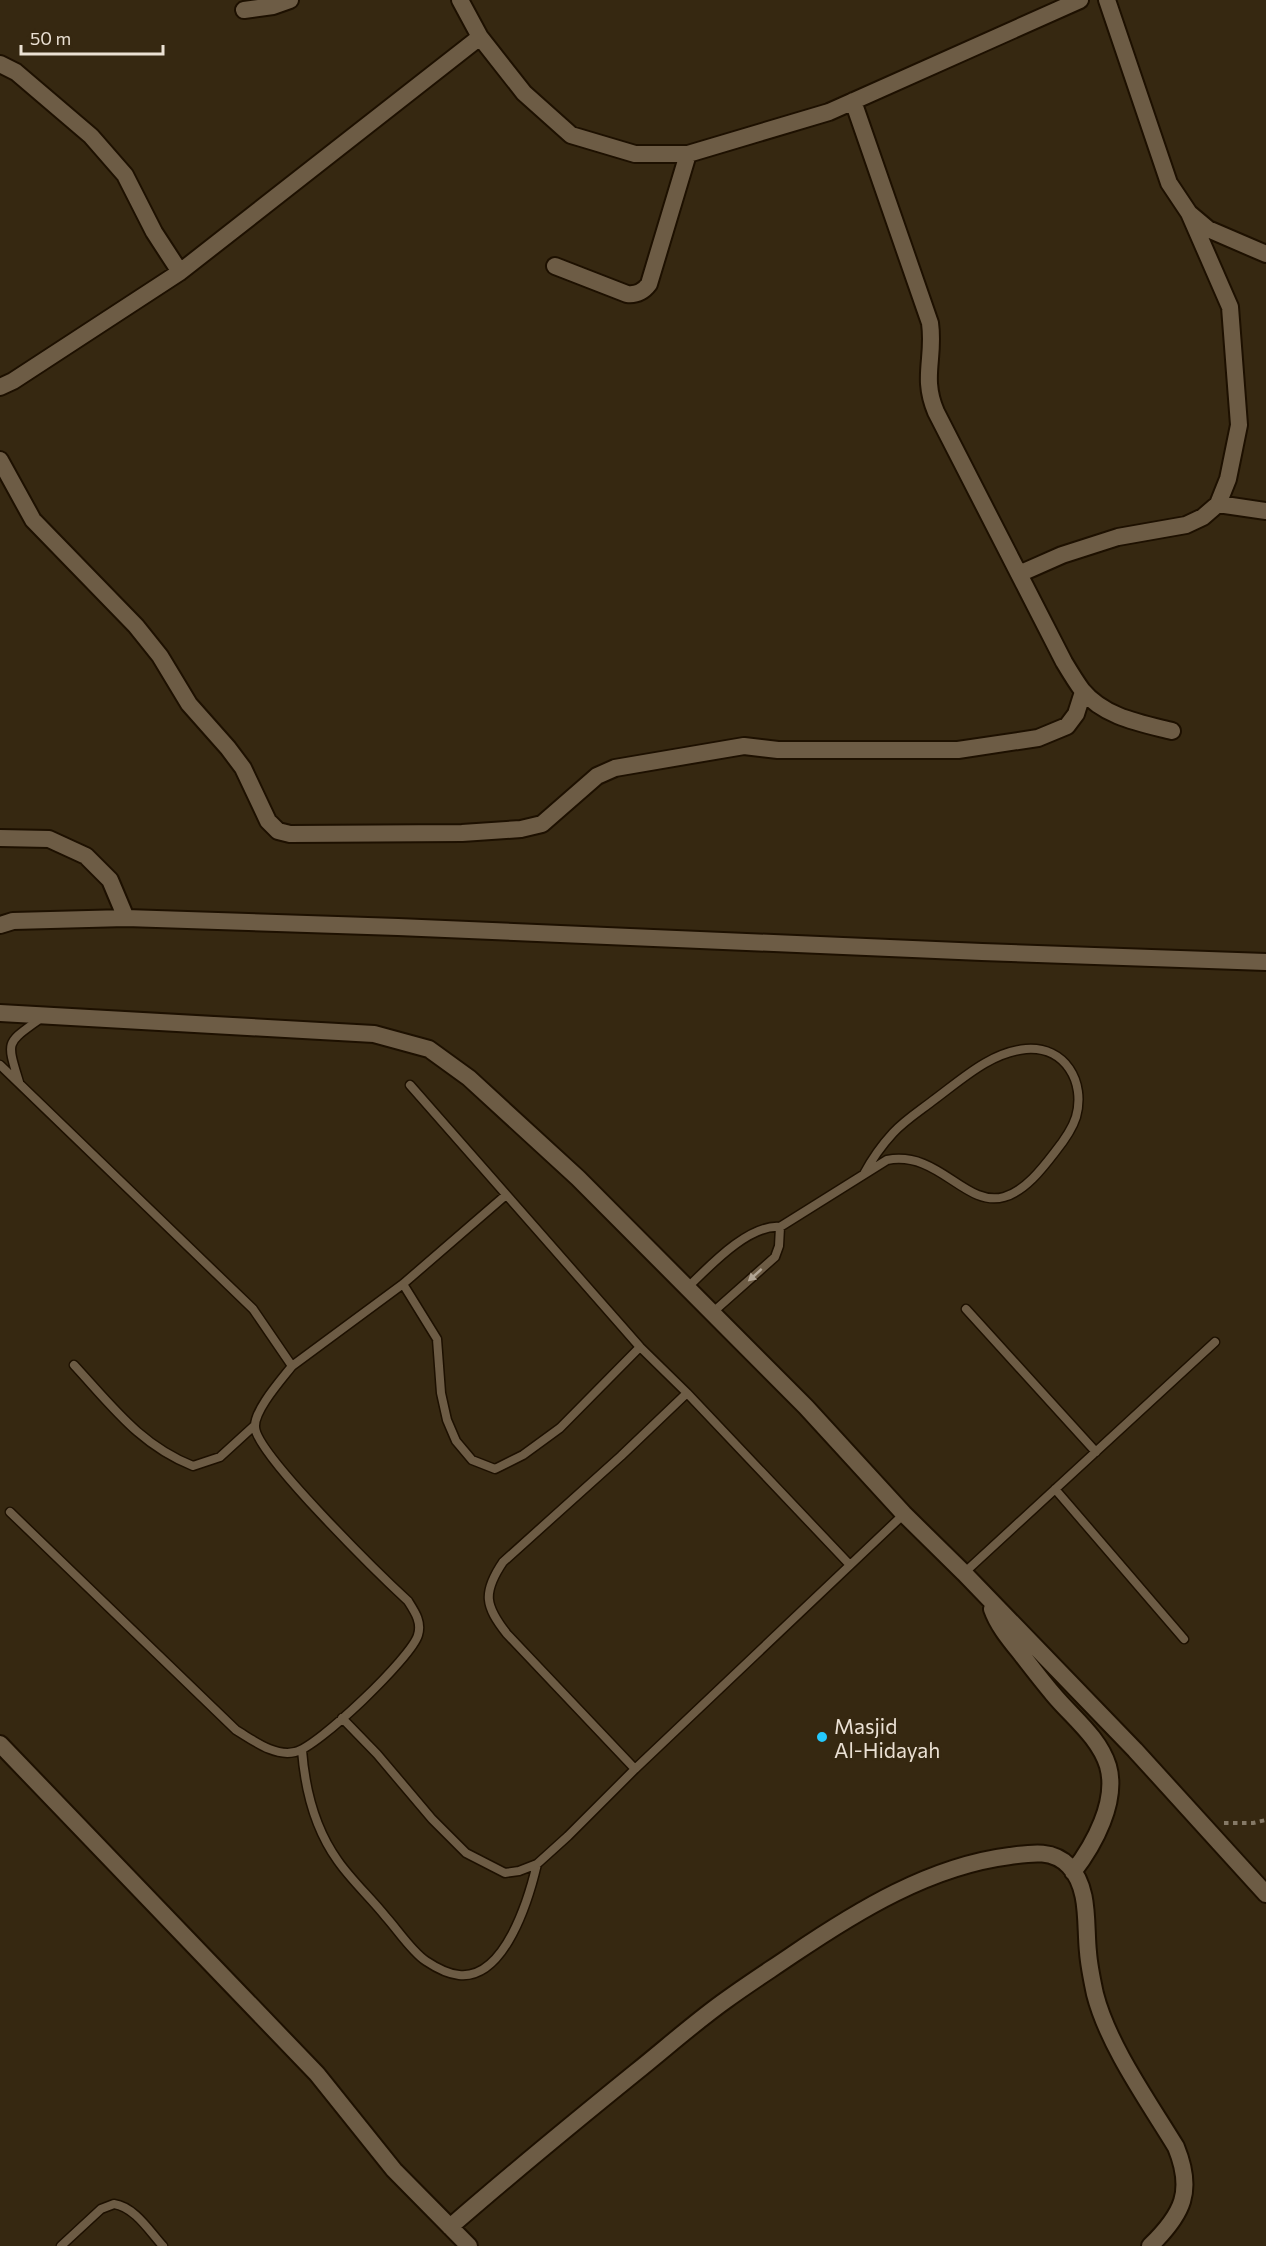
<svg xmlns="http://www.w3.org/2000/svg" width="1266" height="2246" font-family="Commissioner,sans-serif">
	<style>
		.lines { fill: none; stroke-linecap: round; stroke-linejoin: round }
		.service-casing { stroke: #1d1000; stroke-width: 11 }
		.minor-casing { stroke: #1d1000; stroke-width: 20 }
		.path { stroke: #857966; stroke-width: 4; stroke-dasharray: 4.5 4.5; stroke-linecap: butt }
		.service { stroke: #6d5c45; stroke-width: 8 }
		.minor { stroke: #6d5c45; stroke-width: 16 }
		.oneway { fill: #b2a594 }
		.poi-dot { fill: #24c9fe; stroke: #362811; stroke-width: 2 }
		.labels { text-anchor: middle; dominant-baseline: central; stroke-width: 6; stroke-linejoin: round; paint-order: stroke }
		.poi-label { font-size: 21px; fill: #ebe1d4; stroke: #362811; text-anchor: start }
	</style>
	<rect width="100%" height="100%" fill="#362811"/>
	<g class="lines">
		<!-- service casing -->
		<g class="service-casing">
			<path id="service" d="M0,1065L253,1309L292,1366C282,1379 254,1410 255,1427C256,1454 382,1577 408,1601C415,1612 422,1622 418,1635C412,1657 317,1748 295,1752C274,1757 253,1740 236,1730L10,1512
				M19,1082C6,1039 6,1044 41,1018
				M410,1085L640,1347L687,1393
				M403,1284L437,1339L441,1393L447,1420L456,1441L472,1460L495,1469L523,1455L560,1428L640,1347
				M687,1288C708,1268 748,1224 780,1227L887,1160C939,1150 965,1208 1004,1197C1025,1191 1042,1169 1055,1152C1063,1142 1072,1130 1076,1117C1086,1082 1065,1046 1026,1049C991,1052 962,1079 935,1099C921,1110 905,1120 893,1133C881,1146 872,1159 864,1174
				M966,1309L1096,1452
				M712,1313L775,1257L779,1246L780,1227
				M74,1365C112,1406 140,1445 193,1466L220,1457L254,1426
				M292,1366L403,1284L506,1195
				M1055,1489L1184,1639
				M964,1573L1215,1342
				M342,1718L377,1754L432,1819L466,1853L505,1873L519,1871L537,1864L568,1836L635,1769L904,1514
				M302,1750C305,1790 315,1829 338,1861C352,1881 371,1898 386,1917C397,1929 412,1952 426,1961C435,1967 448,1974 459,1975C505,1980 529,1898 537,1864
				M635,1769L507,1634C485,1606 482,1593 503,1562L621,1456L687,1393L850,1565
				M61,2246L101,2209L114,2204C135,2207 150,2232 163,2246"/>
		</g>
		<!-- minor casing -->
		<g class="minor-casing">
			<path id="minor" d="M460,0L480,37L524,93L571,135L635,154H688L829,112L1080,0
				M1107,0L1169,183L1189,213L1208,229L1266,254
				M244,10L273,6L290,0
				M0,64L16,72L91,136L125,175L154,232L180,272
				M853,101L930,323C935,358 921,377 936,412L1064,662C1070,672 1076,682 1082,690C1104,717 1140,723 1172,731
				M555,266L627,294C637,295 643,292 649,284L688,154
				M0,387L13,381L180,272L480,37
				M0,460L33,520L136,626L160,656L189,704L228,748L243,768L268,821L278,831L290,834L462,833L521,829L542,824L597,776L615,768L744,746L778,750H958L1038,738L1067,726L1076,714L1083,692
				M1218,504L1266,511
				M1019,574L1062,555L1118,537L1186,525L1203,517L1218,504L1228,479L1239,425L1230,307L1189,213
				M0,838L49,839L86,856L110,880L126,918
				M0,925L13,921L126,918L398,927L982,952L1266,962
				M0,1013L374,1034L429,1049L469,1078L578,1178L806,1407L904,1514L964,1573L1135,1750L1266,1894
				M992,1609C998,1626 1010,1640 1022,1655C1032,1668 1042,1681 1053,1694C1072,1717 1099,1737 1108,1766C1118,1801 1094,1845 1073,1872
				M0,1744L317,2074L394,2170L469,2246
				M450,2227C511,2174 573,2123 636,2072C666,2048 695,2022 726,2000C748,1984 770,1970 792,1955C857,1911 930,1866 1010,1856C1031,1853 1053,1849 1069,1866C1090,1888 1085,1925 1088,1952C1089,1966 1092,1980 1095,1994C1108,2045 1148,2101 1176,2147C1194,2191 1183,2214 1150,2246"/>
		</g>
		<!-- path -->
		<path class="path" d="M1224,1823H1253L1266,1820"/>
		<!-- service -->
		<use href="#service" class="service"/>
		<!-- minor -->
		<use href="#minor" class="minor"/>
	</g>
	<!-- one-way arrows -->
	<defs><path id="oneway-solid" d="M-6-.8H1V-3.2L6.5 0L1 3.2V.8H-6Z" transform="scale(1.5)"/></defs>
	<use class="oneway" href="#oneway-solid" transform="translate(755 1275) rotate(138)"/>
	<!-- markers -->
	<circle class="poi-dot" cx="822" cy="1737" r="6"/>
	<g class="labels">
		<!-- poi labels -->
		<g class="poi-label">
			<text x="834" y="1725">Masjid<tspan x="834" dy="24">Al-Hidayah</tspan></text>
		</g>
	</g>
	<!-- scale -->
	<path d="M21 45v9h142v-9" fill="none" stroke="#ebe1d4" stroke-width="3"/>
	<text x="30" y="45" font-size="18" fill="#ebe1d4" stroke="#362811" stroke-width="4.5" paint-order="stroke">50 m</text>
</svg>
